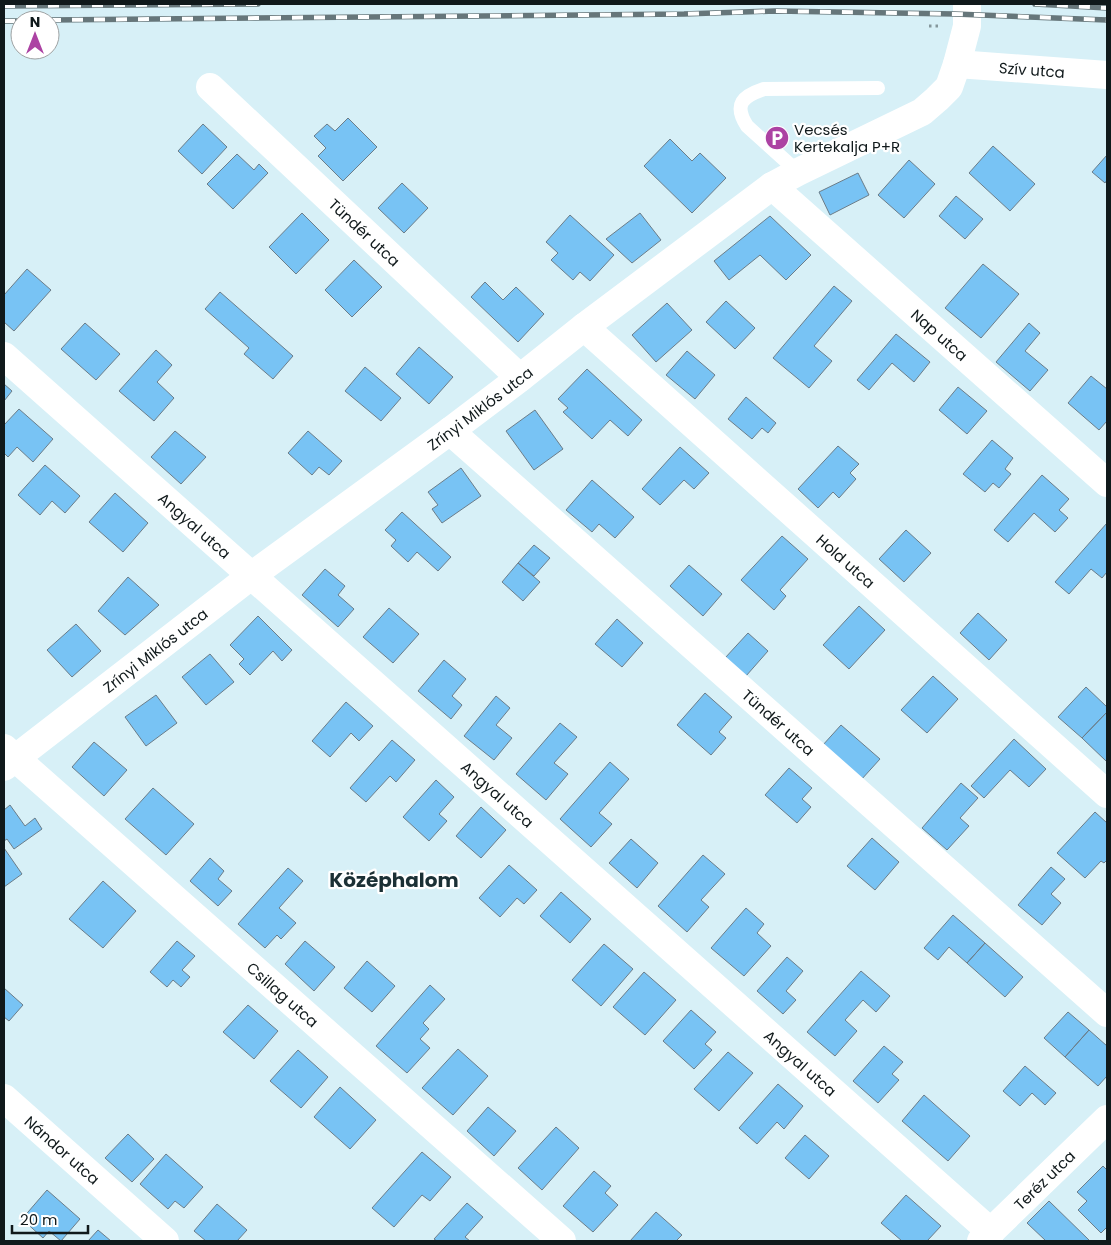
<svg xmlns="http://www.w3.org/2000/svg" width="1111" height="1245" font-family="Poppins,sans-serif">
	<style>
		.building { fill: #78c3f4; stroke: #6b7d89 }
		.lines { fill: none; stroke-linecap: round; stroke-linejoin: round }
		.path { stroke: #85979c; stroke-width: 3; stroke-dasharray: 2.5 4; stroke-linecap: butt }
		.service { stroke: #fff; stroke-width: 14 }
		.minor { stroke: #fff; stroke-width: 28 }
		.rail-casing { stroke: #66767a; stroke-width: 5.5 }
		.rail { stroke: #fff; stroke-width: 4; stroke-dasharray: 11; stroke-linecap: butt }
		.labels { text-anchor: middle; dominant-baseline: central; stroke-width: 4.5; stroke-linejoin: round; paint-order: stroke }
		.street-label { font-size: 15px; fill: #10191b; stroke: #fff }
		.poi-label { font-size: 15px; fill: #10191b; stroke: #fff; text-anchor: start }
		.district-label { font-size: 20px; font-weight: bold; fill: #1b3035; stroke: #fff }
	</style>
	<rect width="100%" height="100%" fill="#d7f0f7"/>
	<!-- building -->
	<path class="building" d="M348,118L377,147L343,181L318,156L326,148L314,136L327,124L335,131Z
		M203,124L227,147L202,174L178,151Z
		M670,139L692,161L700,153L726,178L692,213L644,166Z
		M993,146L1035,184L1010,211L969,173Z
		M237,154L254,170L259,164L268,173L233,209L207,184Z
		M1107,155V180L1105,183L1092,172Z
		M909,160L935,184L904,218L878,195Z
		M858,173L869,195L830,215L819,192Z
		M402,183L428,208L404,233L378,208Z
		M956,196L983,219L965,239L939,216Z
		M302,213L329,240L296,274L269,247Z
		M640,213L661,240L632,263L606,239Z
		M570,215L614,255L590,281L580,272L573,280L551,260L558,253L546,242Z
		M770,216L811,255L786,280L760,255L729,280L714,261Z
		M354,260L382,287L352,317L325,290Z
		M983,264L1019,294L981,338L945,308Z
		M27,269L51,290L14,331L4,322V295Z
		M485,282L503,300L516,287L544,314L518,342L471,297Z
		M834,286L852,301L814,346L832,361L809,388L773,358Z
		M220,292L293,356L273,379L244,354L249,348L205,309Z
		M726,301L755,328L735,349L706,322Z
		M667,303L692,330L656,362L632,335Z
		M85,323L120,354L96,380L61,349Z
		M1029,323L1040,333L1025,351L1048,370L1030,391L996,362Z
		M896,334L930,362L914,382L892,363L869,390L857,380Z
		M419,347L453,377L429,404L396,374Z
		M156,350L172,365L157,382L174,398L154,421L119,391Z
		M687,351L715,375L695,399L666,375Z
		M365,367L401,398L381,421L345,391Z
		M587,369L642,420L628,436L610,420L592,439L563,412L568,408L558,399Z
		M1091,376L1107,389V421L1099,430L1068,403Z
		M4,384L12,391L4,401Z
		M958,387L987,411L967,434L939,410Z
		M746,397L776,423L768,433L762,428L752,439L728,419Z
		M19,409L53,439L33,462L17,447L8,457L4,453V425Z
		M535,410L563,449L534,470L506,431Z
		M175,431L206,457L181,484L151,457Z
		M308,431L342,461L329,475L319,467L312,475L288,453Z
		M992,440L1013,458L1005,469L1011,474L999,488L993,483L985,492L963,474Z
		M838,446L859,464L850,473L856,479L839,498L833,492L818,508L798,489Z
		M680,447L709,473L694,489L684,480L660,505L642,489Z
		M45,465L80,496L65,513L52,501L40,515L18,495Z
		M461,468L481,496L442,523L432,509L438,505L428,492Z
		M1042,475L1069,499L1059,510L1068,518L1055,532L1034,513L1008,542L994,530Z
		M592,480L634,517L615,538L599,524L592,532L566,510Z
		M115,493L148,523L123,552L89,522Z
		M402,512L451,557L438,571L417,552L408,562L391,546L396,540L385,530Z
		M1107,523V572L1102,578L1091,569L1069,594L1055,582Z
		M906,530L931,553L904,582L879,559Z
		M782,536L808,559L780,590L786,596L774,610L741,580Z
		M534,545L550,558L534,576L518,563Z
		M518,563L540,582L523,601L502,582Z
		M689,565L722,594L703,616L670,586Z
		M325,569L345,586L338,595L354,609L338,627L302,595Z
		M128,577L159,605L125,635L98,611Z
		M859,606L885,630L849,669L823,645Z
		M389,608L419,634L393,663L363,637Z
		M978,613L1007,640L989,660L960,633Z
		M258,616L292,650L282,661L273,651L250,675L239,664L244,659L230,645Z
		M617,619L643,643L622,667L595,644Z
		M76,624L101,651L72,677L47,650Z
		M748,633L768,651L746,676L725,658Z
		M210,654L234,682L206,705L182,677Z
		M444,660L466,679L452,696L462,705L451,719L418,691Z
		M933,676L958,699L927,733L901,710Z
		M1086,687L1107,707V712L1082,738L1058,717Z
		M705,693L732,717L719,732L726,738L711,755L677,725Z
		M156,695L177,723L146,746L125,717Z
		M496,696L510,708L496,725L512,738L494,760L464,736Z
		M346,702L373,726L359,741L351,733L330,757L312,741Z
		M1107,712V760L1106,761L1082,738Z
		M560,723L577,737L554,763L568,774L546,800L516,774Z
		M841,725L880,759L861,780L822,746Z
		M1014,739L1046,769L1029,787L1010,770L984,798L971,786Z
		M392,740L415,760L396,782L390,776L366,802L350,788Z
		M94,742L127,770L104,796L72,767Z
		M610,762L629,779L599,813L612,824L591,847L560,819Z
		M789,768L812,788L802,799L811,807L797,823L765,795Z
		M436,780L454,797L439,814L447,821L429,841L403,817Z
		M961,783L978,798L960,818L969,826L947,850L922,828Z
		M153,788L194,824L166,855L125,819Z
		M10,805L25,826L35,818L42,829L14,849L7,839L4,841V810Z
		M481,807L506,830L481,858L456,836Z
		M1095,812L1107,823V860L1104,863L1101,861L1085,878L1057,853Z
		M872,838L899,862L875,890L847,866Z
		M631,839L658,863L637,888L609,863Z
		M4,848L22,874L4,887Z
		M703,855L725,874L701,900L709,907L687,932L658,906Z
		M210,858L224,871L218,879L232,891L218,906L190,881Z
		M509,865L537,890L524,904L517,898L500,917L479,898Z
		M1051,867L1065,879L1051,894L1061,903L1042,925L1018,905Z
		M288,868L303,881L279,908L296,923L281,939L277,935L265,948L238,924Z
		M103,881L136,911L103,948L69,919Z
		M561,892L591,919L570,943L540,916Z
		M746,908L764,924L757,933L771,946L744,976L711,948Z
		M953,915L985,943L967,963L949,947L938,960L924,948Z
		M177,941L195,956L182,970L190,977L181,987L173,980L167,987L150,972Z
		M305,941L335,967L314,991L285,964Z
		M985,943L1023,977L1005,997L967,963Z
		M604,944L633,969L601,1006L572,980Z
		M787,957L803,971L786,991L796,1000L783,1014L757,991Z
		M367,961L395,986L372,1012L344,988Z
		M861,971L890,996L876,1012L863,1000L845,1020L857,1031L835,1056L807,1032Z
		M644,972L676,1000L645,1035L613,1007Z
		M430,985L445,999L423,1023L429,1029L420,1039L430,1048L407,1073L376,1046Z
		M4,988L23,1005L9,1021L4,1017Z
		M248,1005L278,1031L254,1059L223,1032Z
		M691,1010L716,1032L705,1044L712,1050L694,1069L663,1041Z
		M1068,1012L1089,1030L1065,1057L1044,1038Z
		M1089,1030L1107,1046V1076L1098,1086L1065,1057Z
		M884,1046L903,1062L892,1074L899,1080L878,1103L853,1081Z
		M458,1049L488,1076L453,1115L422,1088Z
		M298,1050L328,1077L301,1108L270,1081Z
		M728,1052L753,1073L719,1111L694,1089Z
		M1025,1066L1056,1093L1045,1105L1032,1093L1020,1106L1003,1091Z
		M778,1084L803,1106L784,1129L777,1122L757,1144L739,1128Z
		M340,1087L376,1120L350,1149L314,1117Z
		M924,1095L970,1136L948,1161L902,1121Z
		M488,1107L516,1131L494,1156L467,1131Z
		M556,1127L579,1148L542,1190L518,1168Z
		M128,1134L154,1159L132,1182L105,1158Z
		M805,1135L829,1156L809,1179L785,1158Z
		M422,1152L451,1177L430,1201L422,1195L394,1227L372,1208Z
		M166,1154L203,1187L184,1208L175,1201L168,1209L140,1184Z
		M1103,1166L1107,1170V1227L1101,1233L1078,1210L1087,1201L1077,1192Z
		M594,1171L611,1186L605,1193L618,1205L593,1232L563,1206Z
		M47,1190L80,1219L61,1241L49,1231L43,1238L22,1219Z
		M906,1195L941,1226L927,1241H902L881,1223Z
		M1049,1201L1090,1241H1046L1027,1223Z
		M467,1203L483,1217L465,1237L470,1241H437L434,1239Z
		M217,1204L247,1230L237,1241H206L194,1231Z
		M656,1212L682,1235L676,1241H630Z
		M98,1230L111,1241H88Z"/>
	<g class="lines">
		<!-- path -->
		<path class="path" d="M929,26H940"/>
		<!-- service -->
		<path class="service" d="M798,172L747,126C733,104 743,96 764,89L878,88"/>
		<!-- minor -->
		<g class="minor">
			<path id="s1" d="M957,64L1107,75"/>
			<path id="s2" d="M210,87L520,378"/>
			<path id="s3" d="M772,186L1107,483"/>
			<path id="s4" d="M584,327L1107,794"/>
			<path id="s5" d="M4,356L991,1232"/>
			<path id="s6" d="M450,431L1107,1013"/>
			<path id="s7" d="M4,748L562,1241"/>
			<path id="s8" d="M4,767L251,576L450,431L520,378L584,327L772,186L798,172L922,112L937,99L949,87L957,64L967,26V4"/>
			<path id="s9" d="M4,1098L165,1241"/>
			<path id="s10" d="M981,1241L1107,1119"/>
		</g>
		<!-- rail casing -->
		<g class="rail-casing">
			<path id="rail" d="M1035,4L1107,8
				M4,6L258,4
				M50,20L684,14L775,11L955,14L1107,20
				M4,21H20"/>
		</g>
		<!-- rail -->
		<use href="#rail" class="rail"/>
	</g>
	<!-- icons -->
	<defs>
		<g id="parking-disc" transform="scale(1.25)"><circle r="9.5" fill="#ac42a3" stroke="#fff"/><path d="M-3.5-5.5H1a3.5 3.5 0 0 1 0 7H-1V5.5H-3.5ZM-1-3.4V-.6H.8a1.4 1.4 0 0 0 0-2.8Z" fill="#fff"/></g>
	</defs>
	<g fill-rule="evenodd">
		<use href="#parking-disc" x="777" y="138"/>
	</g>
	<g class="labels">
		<!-- street labels -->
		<g class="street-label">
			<text stroke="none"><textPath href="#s1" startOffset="75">Szív utca</textPath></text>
			<text stroke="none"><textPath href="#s2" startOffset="212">Tündér utca</textPath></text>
			<text stroke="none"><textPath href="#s3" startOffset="224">Nap utca</textPath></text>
			<text stroke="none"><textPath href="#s8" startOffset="596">Zrínyi Miklós utca</textPath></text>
			<text stroke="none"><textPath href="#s5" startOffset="255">Angyal utca</textPath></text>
			<text stroke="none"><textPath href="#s4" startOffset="351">Hold utca</textPath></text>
			<text stroke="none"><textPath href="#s8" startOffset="191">Zrínyi Miklós utca</textPath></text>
			<text stroke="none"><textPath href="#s6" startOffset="439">Tündér utca</textPath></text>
			<text stroke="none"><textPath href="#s5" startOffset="660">Angyal utca</textPath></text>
			<text stroke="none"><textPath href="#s7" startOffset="372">Csillag utca</textPath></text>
			<text stroke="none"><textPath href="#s5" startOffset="1065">Angyal utca</textPath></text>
			<text stroke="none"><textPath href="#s9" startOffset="78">Nándor utca</textPath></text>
			<text stroke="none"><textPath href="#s10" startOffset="88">Teréz utca</textPath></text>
		</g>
		<!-- poi labels -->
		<g class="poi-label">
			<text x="794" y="129">Vecsés<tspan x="794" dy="17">Kertekalja P+R</tspan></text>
		</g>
		<!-- district labels -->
		<g class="district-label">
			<text x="394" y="880">Középhalom</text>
		</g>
	</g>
	<!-- border -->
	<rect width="1111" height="1245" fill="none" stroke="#10191b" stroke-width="10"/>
	<!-- north arrow -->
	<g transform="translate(35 35)"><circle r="24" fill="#ffffff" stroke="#9fa3a4"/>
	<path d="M0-4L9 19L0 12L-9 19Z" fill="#ac42a3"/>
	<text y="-8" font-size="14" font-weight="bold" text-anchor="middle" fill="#10191b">N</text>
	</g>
	<!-- scale -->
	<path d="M12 1225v8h76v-8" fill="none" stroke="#10191b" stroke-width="2.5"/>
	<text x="20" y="1225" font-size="15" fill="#10191b" stroke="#ffffff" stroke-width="4" paint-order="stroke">20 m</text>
</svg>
